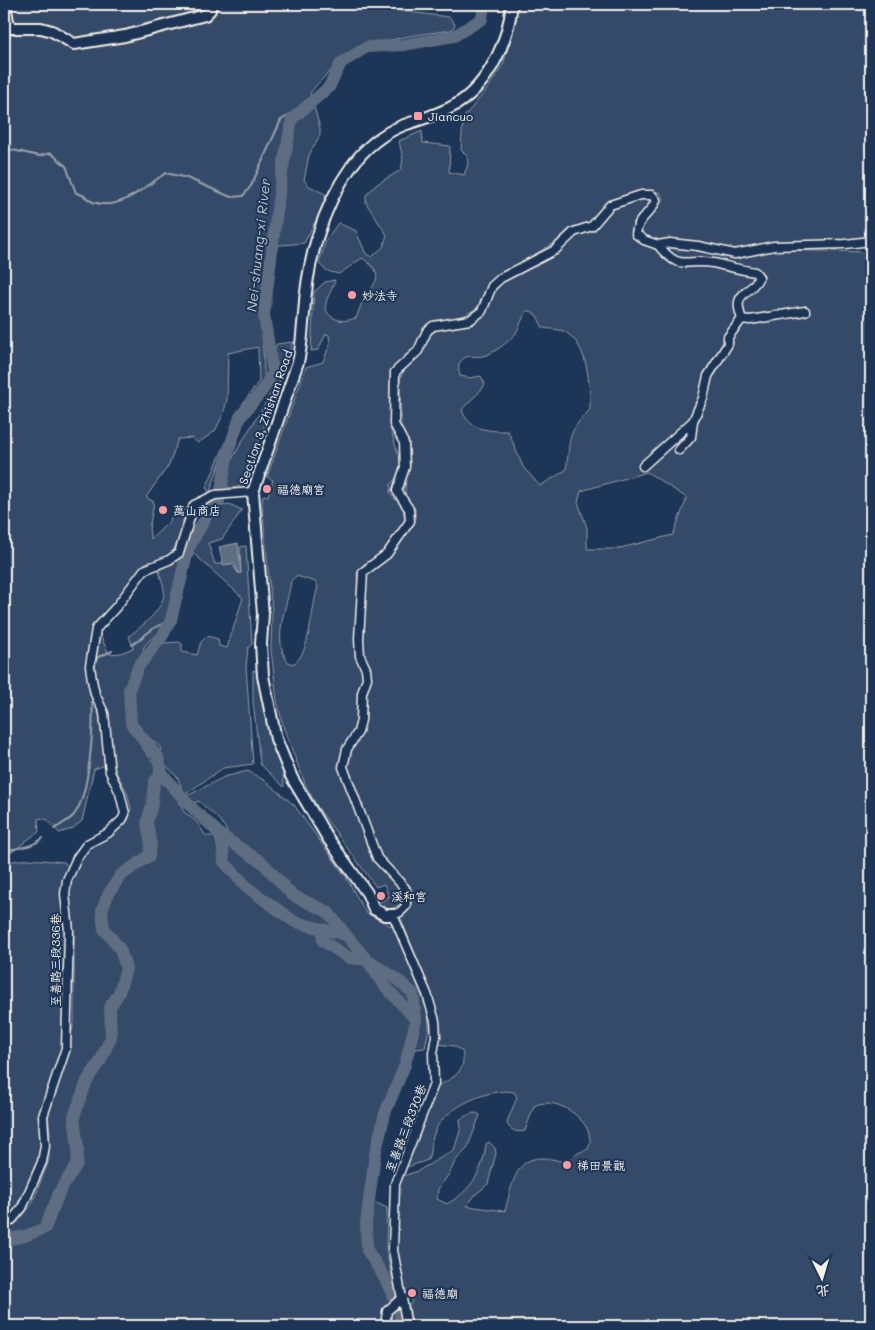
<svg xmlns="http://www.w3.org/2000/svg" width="875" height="1330" font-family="Mali,'LXGW WenKai TC',sans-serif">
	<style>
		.green { fill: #354a67; stroke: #949ea8; fill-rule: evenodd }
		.water { fill: #5e6d82; stroke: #9aa2ab }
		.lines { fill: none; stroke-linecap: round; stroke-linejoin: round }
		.stream { stroke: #9aa2ab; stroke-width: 2 }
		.river { stroke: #5e6d82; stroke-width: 12 }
		.minor-casing { stroke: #f4f1e8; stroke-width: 11 }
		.tertiary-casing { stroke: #f4f1e8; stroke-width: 14 }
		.minor { stroke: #1d3557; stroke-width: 8 }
		.tertiary { stroke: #1d3557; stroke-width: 10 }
		.poi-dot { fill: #ff9aa2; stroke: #1d3557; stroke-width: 2 }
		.labels { text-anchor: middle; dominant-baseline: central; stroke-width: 4; stroke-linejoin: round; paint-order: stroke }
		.poi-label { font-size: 12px; fill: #f4f1e8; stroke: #1d3557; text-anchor: start }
		.street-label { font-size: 12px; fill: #f4f1e8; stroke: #1d3557 }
		.water-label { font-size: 14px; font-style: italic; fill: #c0c3c4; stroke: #1d3557 }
	</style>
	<rect width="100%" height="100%" fill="#1d3557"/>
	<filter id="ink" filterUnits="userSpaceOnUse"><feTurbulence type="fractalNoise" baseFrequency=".02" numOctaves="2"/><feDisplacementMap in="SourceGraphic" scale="10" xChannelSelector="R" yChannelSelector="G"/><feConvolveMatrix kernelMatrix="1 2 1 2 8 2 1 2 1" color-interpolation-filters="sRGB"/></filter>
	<g filter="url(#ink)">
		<!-- green -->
		<path class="green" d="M4,4H395L400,11L449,17L455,24L452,30C391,38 350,42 310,93L320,128V135L309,155L304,180L309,186L327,195V199L304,243L270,246L267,253L261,313L265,388L260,401L226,445L210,492L206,488L242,405L259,381L258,347L228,353L227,400L223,415L215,431L198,443L192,438L178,439L169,465L146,497L154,502L149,529L151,539L169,522L174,512L187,508L184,511L182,532L172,553L159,560L145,563L95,628L92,694L99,713L106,765L94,769L82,821L72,829L59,833L48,820L41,818L38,819L39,832C26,839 17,851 4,856Z
			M516,4H871V237L732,251L668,240H653L641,234C639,218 657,213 663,200L660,192H645L609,202L590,222L570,228L554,243L493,279L487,286L477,308L460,318L427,328L409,356L394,367L390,377L392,402L390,428L401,463L396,478L391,484L390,493L403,508L405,521L380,555L364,564L357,573L358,601L355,645L363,672L364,682L358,695L357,723L344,749L341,770L376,862L403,890L402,903L396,907L386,910L377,904L389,897L384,884L376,887L318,808L306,786L284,729L277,701L271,650L272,611L262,504L263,495L268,496L273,480L267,477L306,367L323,362L330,344L329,335L326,334L318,350L311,351L314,292L325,282L335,280C333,292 317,307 332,317C340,322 347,321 356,318C359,312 361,302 366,296C379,279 383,272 362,258L339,274C330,272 324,271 319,263L326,240L338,223L356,231L366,254L372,257L383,247L387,235L366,203V195L377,184L401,170L403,159L399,141L422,131L423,143L450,146L449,172L464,175L468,164L467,156L461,150L463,118L488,88L503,65L514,26ZM296,576L316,582L318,587C311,607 311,654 293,664L288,662C271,639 288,605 291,581Z
			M645,199L650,200L651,204L637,217L631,232L634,236L665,251L671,247L741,256L772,250L871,252V1326H412L409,1306L412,1302L410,1297L405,1294C396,1256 393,1215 400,1177L418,1171L454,1150L461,1128L460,1119C467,1116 474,1110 480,1115L467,1149L456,1160L449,1174L438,1189L437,1199L447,1204C472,1190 483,1171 486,1144L489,1142L495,1148L496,1153L488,1184L475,1195L467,1206L505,1211C515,1172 519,1147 566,1163L578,1153L588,1149C600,1125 557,1093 534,1106L525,1131C517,1133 508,1130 507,1122L517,1097L514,1092C491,1087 446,1107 436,1129C431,1139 431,1150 428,1160L404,1168L420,1134L437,1086C454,1078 467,1071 462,1051L454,1046L437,1044L431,995L400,916C411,909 415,900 411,887L379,857L348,775L347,762L354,741L362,732L366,715L365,694L370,679L362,646L366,576L393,552L415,522V509L405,496L406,475L410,465L409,445L401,428L400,380L403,372L424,347L430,334L439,329L476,321L485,313L492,294L505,280L564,244L619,204ZM527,311H531L537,316L543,328C549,329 557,329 563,331C589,343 590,386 590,410C565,434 571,440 566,470L540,486L523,467L508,431C489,431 469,431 462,410C469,400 480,394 485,384L481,376L470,378L460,376C459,371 457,365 461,361C467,353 475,358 483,356C493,354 510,341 516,333C520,326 522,318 527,311ZM647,472L687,498L673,535L616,549H587V528L578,502L581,491Z
			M293,342L244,485L234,488L224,487C220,468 262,414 271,392C278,376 274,363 275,347L277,344Z
			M229,504L242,510L222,539L208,543L215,564H232L238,573H241L240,547L246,546L252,644L248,648L246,667L253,764L223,768L184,795L178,778L164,763L160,747L145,734L139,743L155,765V775L178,800L184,812L196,821L206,836H215L221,862L224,861C225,856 228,851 229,846C232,825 210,813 199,801L191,804L187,796L224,777L248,771L267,782L294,805L346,877L366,913L393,927L415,975L428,1014L429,1028L425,1048L416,1049L399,1079L369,1189L372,1201L387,1208L386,1249L402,1326H4V1228L18,1222L32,1204L49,1160L50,1132L48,1115L68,1050L74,1022V934L69,890L72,879L79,861L87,851L95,843L113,835L121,828L128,820L131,809L127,792L115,770L109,741L107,710L96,685L95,665L99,633L109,654L121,653L133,648L129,636C142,626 162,611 164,594C165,587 160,577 159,570L187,555L216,508ZM193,553L243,598L227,648L219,646L218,639L207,636L201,642L197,655L182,652V644L179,642L164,643L147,652L143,649C147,637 164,634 171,623C184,601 186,577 193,553Z
			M253,670L260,673L266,714L283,769L284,787L260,764L253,701Z
			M30,859L64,862L68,866L62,1048L40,1115L42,1145L40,1161L11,1216L4,1219V862Z"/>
		<!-- water -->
		<path class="water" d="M238,543L241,573H238L234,563L223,565L219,547Z"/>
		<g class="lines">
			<!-- stream -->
			<path class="stream" d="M4,148L39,156L51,153L66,166L76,193C85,194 86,199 93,202C120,212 145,186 166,173L187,178L231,197L243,196L251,186L281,120L312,102
				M132,645L154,628L171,620
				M95,675L94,664L98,657L112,651
				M54,829C60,825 68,821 73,816C90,797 94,724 92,699
				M4,852C19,846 30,849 43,838"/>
			<!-- river -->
			<path class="river" d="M222,836L263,863L292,895L328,912L346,935
				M323,930V941L349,958L367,960L383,984L416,1020
				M4,1240L25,1236L45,1228L60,1191L77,1164L78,1149L74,1116L87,1081L100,1062L111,1037L110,1007L119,993L126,968L120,949L104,929L102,910L108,895L120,876L149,856L151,845L147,823L152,804L154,782L162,773
				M400,1326V1311L384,1277L367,1250L366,1223L375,1155L385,1113L405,1065L416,1020L413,993L394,977L367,960L346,935L295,922L248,888L224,862L222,836L187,803L162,773L158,757L131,724L129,690L138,667L163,635L171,620L188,549L210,510L219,501L228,452L240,417L262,391L273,373L264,315L281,178L292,119L329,87L341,63L367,47L403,45L454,36L482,19L484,4"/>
			<!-- minor casing -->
			<g class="minor-casing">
				<path id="minor" d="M742,319L750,320L805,311
					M679,450L691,437L693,421
					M643,466L693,421L703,398L708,376L728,344V337L742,319C731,291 750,296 759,277L755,272C740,270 727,266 713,263C684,258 681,273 658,245
					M4,1225L11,1221L22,1208L42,1162L45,1146L43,1116L66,1048L69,931L65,894L67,880L77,858L87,844L108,833L122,820L125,814L120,793L110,772L104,713L95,694L92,680L90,666L96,629L117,606L144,570L169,560L179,553L194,505L215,495L253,492
					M385,1326L387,1311L403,1297
					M407,1326L393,1250L395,1184L434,1084L433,1053L436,1036L435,1021L427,994L393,915L400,912L406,906L405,888L377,858L343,767L347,749L358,732L361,720L362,693L367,678L366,669L360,656L359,639L363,572L387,554L410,521L409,509L397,491L405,467L404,443L394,424L395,372L418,351L427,331L433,326L470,320L482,311L492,286L501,278L555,250L574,232L592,226L610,205L641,195H652L656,200C651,215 638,216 636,234L644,240L658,245L670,243L698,246L735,254L774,246L845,244L871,241"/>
			</g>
			<!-- tertiary casing -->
			<g class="tertiary-casing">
				<path id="tertiary" d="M5,4L8,22L12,28H41L52,31L74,44L125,36L205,15L210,10L211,4
					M393,915H385L374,909L367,893L327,837L292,778L276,739L263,676L261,644L263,614L253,492L298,362C302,346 302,331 304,314C307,263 321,209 351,167C364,149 383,133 404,125C421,119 441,114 457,104C490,83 508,41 512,4"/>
			</g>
			<!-- minor -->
			<use href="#minor" class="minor"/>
			<!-- tertiary -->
			<use href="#tertiary" class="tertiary"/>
		</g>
	</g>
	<!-- markers -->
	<g class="poi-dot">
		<rect x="413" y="111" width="10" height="10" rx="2.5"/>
		<circle cx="352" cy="295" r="5"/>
		<circle cx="267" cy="489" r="5"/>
		<circle cx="163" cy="510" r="5"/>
		<circle cx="381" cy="896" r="5"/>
		<circle cx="567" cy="1165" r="5"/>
		<circle cx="412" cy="1293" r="5"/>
	</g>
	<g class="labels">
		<!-- poi labels -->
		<g class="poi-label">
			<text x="428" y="116">Jiancuo</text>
			<text x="362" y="295">妙法寺</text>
			<text x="277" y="489">福德廟宮</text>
			<text x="173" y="510">萬山商店</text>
			<text x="391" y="896">溪和宮</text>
			<text x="577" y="1165">梯田景觀</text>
			<text x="422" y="1293">福德廟</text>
		</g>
		<!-- street labels -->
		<g class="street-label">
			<text transform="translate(265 417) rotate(-71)">Section 3, Zhishan Road</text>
			<text transform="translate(55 960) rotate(-90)">至善路三段336巷</text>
			<text transform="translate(405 1128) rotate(-69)">至善路三段370巷</text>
		</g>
		<!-- water labels -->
		<g class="water-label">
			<text transform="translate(258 245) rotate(-84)">Nei-shuang-xi River</text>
		</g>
	</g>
	<!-- margin -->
	<rect width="875" height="1330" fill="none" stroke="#1d3557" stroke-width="20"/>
	<rect x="10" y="10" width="855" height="1310" fill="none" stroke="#f4f1e8" stroke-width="2" filter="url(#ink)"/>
	<!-- north arrow -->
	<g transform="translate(822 1278) rotate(175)" stroke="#1d3557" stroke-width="4" paint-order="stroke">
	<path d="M0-4L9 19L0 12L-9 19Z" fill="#f4f1e8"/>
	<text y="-8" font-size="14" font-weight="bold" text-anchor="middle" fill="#f4f1e8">北</text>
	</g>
</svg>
